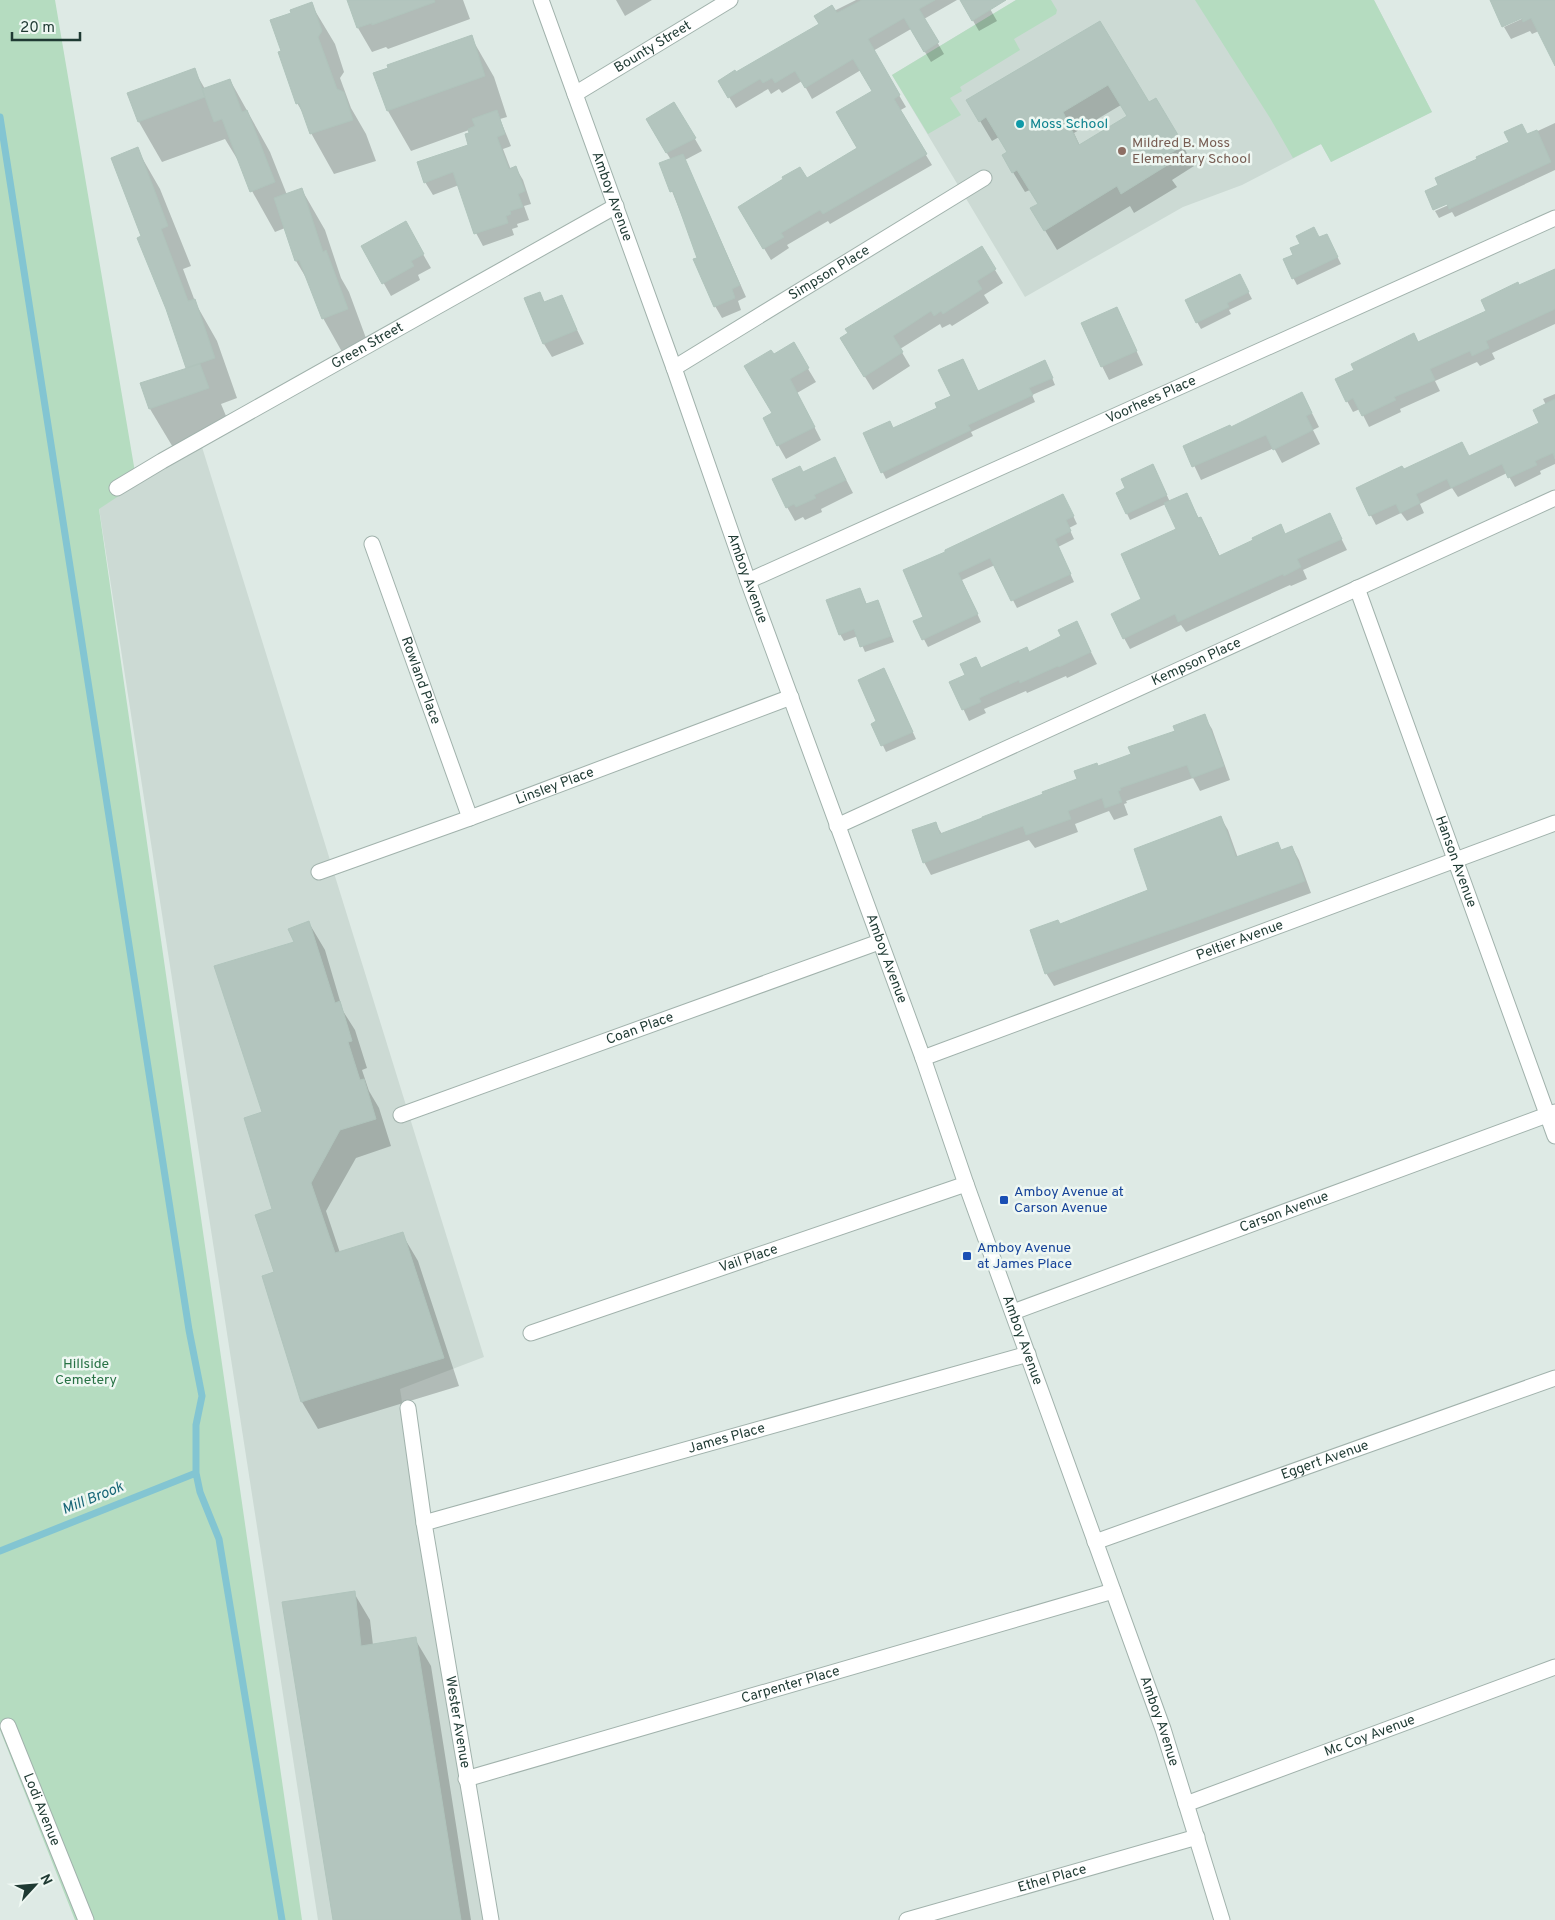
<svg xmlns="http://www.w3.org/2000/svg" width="1555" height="1920" font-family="Overpass,sans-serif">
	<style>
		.built { fill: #ccdad4 }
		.green { fill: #b5dcc0 }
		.shadow { fill: #0003; fill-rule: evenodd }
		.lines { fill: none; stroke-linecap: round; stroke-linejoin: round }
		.stream { stroke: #83c5d2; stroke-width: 7 }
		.building { fill: #b3c5be; stroke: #b0c4bc; fill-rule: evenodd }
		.minor-casing { stroke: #a1b2ac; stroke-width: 17 }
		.minor { stroke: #fff; stroke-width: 15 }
		.culture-dot { fill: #0f9aa8; stroke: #eef7f2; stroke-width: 2 }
		.education-dot { fill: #8d6e63; stroke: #eef7f2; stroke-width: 2 }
		.transit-dot { fill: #1a4fb4; stroke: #eef7f2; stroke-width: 2 }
		.labels { text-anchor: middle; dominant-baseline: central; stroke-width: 5; stroke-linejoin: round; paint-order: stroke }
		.street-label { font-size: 14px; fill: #1f3a33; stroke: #eef7f2 }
		.culture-label { font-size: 14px; fill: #0d838f; stroke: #eef7f2; text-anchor: start }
		.education-label { font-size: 14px; fill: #785e54; stroke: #eef7f2; text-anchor: start }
		.transit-label { font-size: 14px; fill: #164399; stroke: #eef7f2; text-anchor: start }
		.park-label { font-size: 14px; fill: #287245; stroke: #eef7f2 }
		.water-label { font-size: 15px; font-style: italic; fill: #186677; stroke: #eef7f2 }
	</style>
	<rect width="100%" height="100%" fill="#deeae5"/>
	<!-- built -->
	<path class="built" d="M1016,0H1374L1432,112L1331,162L1321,144L1242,185L1183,207L1025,297L892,75Z
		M202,447L484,1357L400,1389L483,1920H318L99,508L137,484Z"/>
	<!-- green -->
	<path class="green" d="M0,0H55L137,484L99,509L302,1920H75L0,1730Z
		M1016,0H1051L1057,10L1056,14L1014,39L1020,50L960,87L962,91L950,98L961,115L928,134L892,75Z
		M1195,0H1374L1432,112L1331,162L1321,144L1293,158L1270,118Z"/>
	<!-- shadow -->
	<path class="shadow" d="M348,0H463L470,19L388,49L386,47L372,52L358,28Z
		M616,0H652L625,16Z
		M856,0H957L924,19L944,54L931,62L911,29L873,51L906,107L899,111L932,165L830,224L828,221L787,245L789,248L771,260L739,207L785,180H807L858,148L873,92L861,70L812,99L802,81L782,93L779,89L771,94L768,89L736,108L719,81L736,74L820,24L834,11Z
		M961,0H985L997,21L979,31Z
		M1491,0H1555V63L1539,31L1532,34L1530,31L1511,39L1504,27L1528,16Z
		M311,4L335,44L344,72L340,78L351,108L366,134L376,161L334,174L311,133L306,118L297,103L293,14Z
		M1100,23L1149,104L1183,146L1194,166L1172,180L1177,187L1134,213L1130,206L1057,250L1032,209L1039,205L1030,190L1025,192L1003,156L1009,152L999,137L992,141L968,101ZM1121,105L1128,117L1080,146L1074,133Z
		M471,37L494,77L507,117L500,119L511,146L503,149L511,170L516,168L523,180L531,204L524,206L529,220L517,224L518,227L512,229L514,235L483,246L476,233L459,185L433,195L425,182L470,145L469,130L411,151L388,111L375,74Z
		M194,70L205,89L230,80L270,152L287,195L302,190L325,230L341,278L349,292L370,349L346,359L323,318L311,286L296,261L285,228L275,232L252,191L240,161L239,162L225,139L162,162L139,122L129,94Z
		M674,103L702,151L685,160L746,297L738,301L741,310L722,318L715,306L699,258L661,164L671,160L647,120Z
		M1555,123V170L1455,217L1452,212L1439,218L1435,211L1453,203L1527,136Z
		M137,149L160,189L191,266L183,269L196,304L217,341L237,398L221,404L231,428L174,449L150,409L141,384L188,369L143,237Z
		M405,223L431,268L418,275L420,280L391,296L363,247Z
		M1319,239L1330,242L1341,264L1297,285L1284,260Z
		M981,247L1003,283L984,295L989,303L952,326L950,324L942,328L940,324L900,349L910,366L873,390L849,351Z
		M1555,271V324L1492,353L1495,359L1480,366L1477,362L1435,381L1440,391L1400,409L1401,412L1369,427L1360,409L1353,412L1347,401L1418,343L1488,312L1519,286Z
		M1243,282L1252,299L1229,310L1231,314L1201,329L1197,322Z
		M539,293L545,303L561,297L584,344L552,357L544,344L526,299Z
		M1117,309L1143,365L1109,380L1102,366Z
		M793,344L816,382L797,393L821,440L786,459L778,445L774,413L773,355Z
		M1048,368L1055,385L1032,395L1035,402L971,432L973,436L886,479L864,434L894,429L978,392Z
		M1302,393L1319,427L1313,430L1320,444L1282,463L1274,448L1201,480L1185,446L1231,428Z
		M1555,394V464L1540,471L1541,474L1515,487L1507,473L1458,497L1452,488L1420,504L1424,513L1407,521L1401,513L1376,525L1357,489L1403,471L1469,458L1540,424L1546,405L1543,399Z
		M835,458L853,493L821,509L822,512L805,520L803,517L795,521L787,507L802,473Z
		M1156,472L1170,502L1192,505L1199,519L1201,518L1207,529L1220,557L1286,535L1335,526L1347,550L1303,570L1307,579L1291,586L1290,585L1186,632L1181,625L1130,649L1124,638L1177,529L1166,504L1130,520L1117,493Z
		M1067,503L1077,524L1069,528L1074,539L1058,547L1074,582L1017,608L995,565L962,580L981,622L928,647L915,622L925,617L905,571Z
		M860,589L867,605L877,601L894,642L865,652L858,636L844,641L840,634Z
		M1082,634L1097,664L1067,678L1066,676L1027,693L1026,691L984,709L986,713L969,721L951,683L981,669Z
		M887,676L916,739L886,752L873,724L878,722Z
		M1204,716L1212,729L1230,780L1200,791L1193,778L1126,801L1127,803L1124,804L1128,815L1114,820L1109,811L1075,824L1078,832L1035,848L1029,840L931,875L924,862L935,823L942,834L1044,795L1079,779L1098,767L1132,755Z
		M1221,818L1228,830L1238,858L1281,851L1292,847L1299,860L1311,893L1054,986L1046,973L1060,926L1150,891Z
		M309,923L325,950L343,1011L355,1030L367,1068L362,1070L369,1091L379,1108L391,1146L356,1158L326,1211L340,1253L402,1234L418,1261L459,1386L318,1429L302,1402L263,1277L276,1273L274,1210L264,1113L295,942Z
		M354,1593L370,1620L373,1645L415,1639L431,1666L471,1920H334Z"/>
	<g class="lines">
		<!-- stream -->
		<path class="stream" d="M0,117L189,1330L202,1396L196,1425V1473L200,1492L219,1539L282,1920
			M0,1551L196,1473"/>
	</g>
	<!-- building -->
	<path class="building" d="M347,0H434L435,2L372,25V23L357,28Z
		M862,0H935L919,9L939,42L924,52L904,18L868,39L900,95L894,99L927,154L823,214L820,210L781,233L784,237L763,249L738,207L783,179L782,177L800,167L807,178L857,148L836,112L872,91L853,59L805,88L795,71L775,83L772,78L763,83L760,79L728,98L718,81L735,70L736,72L819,24L814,16L832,5L837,13Z
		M960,0H1006L972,21Z
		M1490,0H1555V66L1531,18L1523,22L1522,18L1502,27Z
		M312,2L322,31L318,37L337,89L344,92L353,120L310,134L299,103L296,104L278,52L281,51L270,20L291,13L290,10Z
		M1100,21L1149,102L1156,98L1184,145L1161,159L1166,166L1121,194L1117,186L1044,231L1030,208L1038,204L1017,170L1012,173L1002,155L1007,152L986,117L979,122L966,100ZM1108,85L1127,116L1079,145L1063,112Z
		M472,35L485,76L387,111L373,73L388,68L387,65Z
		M195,68L205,97L138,122L127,93Z
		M230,79L242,112L247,110L275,182L250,192L222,119L214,122L202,89Z
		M674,102L696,138L666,153L646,119Z
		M497,110L505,134L497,137L509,169L516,166L525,191L518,194L523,207L510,211L511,214L506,216L508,223L474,234L453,172L424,183L417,162L468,145L465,134L469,133L468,129L475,126L472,119Z
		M1522,124L1527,134L1537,130L1551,162L1449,209L1447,204L1433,210L1425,191L1438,185L1435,178L1477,159L1476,157L1509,142L1504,132Z
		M138,147L168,226L161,229L188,301L195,299L215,358L186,368L166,309L137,238L141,236L111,158Z
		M683,154L740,285L732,289L735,298L714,307L693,259L697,258L673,191L670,192L659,163Z
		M302,188L323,252L326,250L348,309L322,319L299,260L295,261L274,198Z
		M406,221L424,254L411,261L414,266L382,284L361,246Z
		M1314,227L1319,237L1327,234L1338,257L1292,279L1283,259L1293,255L1290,248L1300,244L1296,236Z
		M982,246L996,269L977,281L982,289L943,314L941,311L934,316L931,311L893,336L903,352L864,377L840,338L848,333L845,329Z
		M1555,269V309L1486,341L1489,348L1472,356L1470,351L1430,369L1435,380L1394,397L1396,400L1362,416L1353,398L1346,402L1335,379L1354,370L1351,364L1414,333L1418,342L1486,311L1481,300L1518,282L1519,285Z
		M1240,274L1249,292L1227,303L1229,307L1196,323L1185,300Z
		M540,292L544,302L562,295L577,330L543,344L524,298Z
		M1117,307L1137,351L1101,367L1081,323Z
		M794,342L809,368L790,379L815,427L777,446L763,418L772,413L744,366L771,350L774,354Z
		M963,359L978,391L1045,360L1053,378L1029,388L1033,395L968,425L971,430L881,473L863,433L890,421L893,428L937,408L935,403L951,396L938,370Z
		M200,364L209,388L149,409L140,383Z
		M1302,392L1312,413L1306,416L1313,430L1273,450L1266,435L1192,467L1183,446L1230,425L1231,427Z
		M1555,399V459L1553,453L1535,461L1537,465L1508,478L1502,464L1451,488L1447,479L1416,494L1420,503L1400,513L1396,504L1369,516L1356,488L1402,466L1404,469L1462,442L1469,456L1539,423L1533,410Z
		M835,457L846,480L814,495L816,498L796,507L794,504L786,508L772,479L800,466L803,472Z
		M1153,464L1167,495L1126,514L1116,493L1125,488L1121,479Z
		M1187,493L1198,518L1201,517L1219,556L1253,540L1252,538L1281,524L1285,534L1330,513L1342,539L1297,559L1301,567L1284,576L1283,574L1178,622L1175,614L1123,639L1111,614L1141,599L1121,554L1176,529L1164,503Z
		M1063,494L1074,516L1066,520L1071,531L1055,539L1071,574L1011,601L990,558L958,573L978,614L922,640L913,621L923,617L903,570L945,552V550Z
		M860,588L866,604L878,600L891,636L860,647L854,629L839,635L826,600Z
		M1077,621L1091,652L1059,667L1058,666L1020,683L1019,680L979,698L981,702L962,710L949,682L965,675L960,664L976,657L981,668L1027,647L1029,652L1061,636L1058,630Z
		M884,668L913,732L881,746L871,724L876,721L858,680Z
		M1205,714L1224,766L1192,778L1187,765L1120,788L1121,790L1118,791L1122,802L1105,808L1102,798L1068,811L1071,819L1026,835L1023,826L923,863L912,830L936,822L940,834L982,818V817L1043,794L1042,792L1077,779L1074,771L1097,763L1098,766L1131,754L1128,747L1175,731L1173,726Z
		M1221,816L1236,857L1278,842L1281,850L1292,846L1305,881L1193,922L1045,974L1030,930L1058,920L1060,924L1148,890L1134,849Z
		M309,921L335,1003L340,1001L352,1041L348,1042L360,1080L364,1079L376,1119L340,1130L311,1183L335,1253L403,1232L444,1358L301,1402L262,1276L274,1272L255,1215L272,1209L244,1118L262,1112L214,966L294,942L288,929Z
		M355,1591L361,1646L416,1637L461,1920H333L282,1602Z"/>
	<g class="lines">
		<!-- minor casing -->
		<g class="minor-casing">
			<g id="minor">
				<path id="s1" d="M541,0L674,368L748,581L923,1058L966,1184L1163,1729L1222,1920"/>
				<path id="s2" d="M575,94L730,0"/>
				<path id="s3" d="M674,368L984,178"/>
				<path id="s4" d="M117,488L162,461L616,206"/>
				<path id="s5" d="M372,544L470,818"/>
				<path id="s6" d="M748,581L1555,218"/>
				<path id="s7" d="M1357,588L1555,1136"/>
				<path id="s8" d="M837,826L1555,498"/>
				<path id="s9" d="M319,872L470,818L791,697"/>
				<path id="s10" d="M923,1058L1555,823"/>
				<path id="s11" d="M401,1115L879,942"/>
				<path id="s12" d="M1013,1312L1555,1112"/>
				<path id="s13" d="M531,1333L966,1184"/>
				<path id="s14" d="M408,1408L424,1523L491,1920"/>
				<path id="s15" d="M424,1523L1028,1354"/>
				<path id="s16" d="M1095,1542L1555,1378"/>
				<path id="s17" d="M8,1726L86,1920"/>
				<path id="s18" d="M466,1779L1113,1591"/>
				<path id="s19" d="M1186,1804L1555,1667"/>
				<path id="s20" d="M907,1920L1197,1837"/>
			</g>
		</g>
		<!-- minor -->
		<use href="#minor" class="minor"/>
	</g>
	<!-- markers -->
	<circle class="culture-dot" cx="1020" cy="124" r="5"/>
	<circle class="education-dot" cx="1122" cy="151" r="5"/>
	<g class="transit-dot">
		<rect x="999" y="1195" width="10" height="10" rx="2.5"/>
		<rect x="962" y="1251" width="10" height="10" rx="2.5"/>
	</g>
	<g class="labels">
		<!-- street labels -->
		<g class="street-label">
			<text stroke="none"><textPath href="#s2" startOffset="91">Bounty Street</textPath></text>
			<text stroke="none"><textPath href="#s1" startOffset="209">Amboy Avenue</textPath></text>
			<text stroke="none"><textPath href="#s3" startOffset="182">Simpson Place</textPath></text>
			<text stroke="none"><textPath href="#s4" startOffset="288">Green Street</textPath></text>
			<text stroke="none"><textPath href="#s6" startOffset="442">Voorhees Place</textPath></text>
			<text stroke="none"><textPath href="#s1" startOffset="614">Amboy Avenue</textPath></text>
			<text stroke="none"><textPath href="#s8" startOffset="395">Kempson Place</textPath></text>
			<text stroke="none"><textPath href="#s5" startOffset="145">Rowland Place</textPath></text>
			<text stroke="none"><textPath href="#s9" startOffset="251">Linsley Place</textPath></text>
			<text stroke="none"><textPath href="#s7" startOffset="291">Hanson Avenue</textPath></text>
			<text stroke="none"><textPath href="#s10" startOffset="338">Peltier Avenue</textPath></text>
			<text stroke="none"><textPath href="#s1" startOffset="1019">Amboy Avenue</textPath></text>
			<text stroke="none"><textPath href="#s11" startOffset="254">Coan Place</textPath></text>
			<text stroke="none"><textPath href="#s12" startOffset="289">Carson Avenue</textPath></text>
			<text stroke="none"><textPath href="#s13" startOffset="230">Vail Place</textPath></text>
			<text stroke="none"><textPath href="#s1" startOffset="1424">Amboy Avenue</textPath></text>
			<text stroke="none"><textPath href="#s15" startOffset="314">James Place</textPath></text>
			<text stroke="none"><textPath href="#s16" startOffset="244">Eggert Avenue</textPath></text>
			<text stroke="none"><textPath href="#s18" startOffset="338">Carpenter Place</textPath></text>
			<text stroke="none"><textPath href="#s1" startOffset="1829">Amboy Avenue</textPath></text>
			<text stroke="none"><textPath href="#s14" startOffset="318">Wester Avenue</textPath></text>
			<text stroke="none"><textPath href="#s19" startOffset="196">Mc Coy Avenue</textPath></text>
			<text stroke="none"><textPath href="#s17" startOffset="90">Lodi Avenue</textPath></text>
			<text stroke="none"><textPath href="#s20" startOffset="151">Ethel Place</textPath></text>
		</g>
		<!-- culture labels -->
		<g class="culture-label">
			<text x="1030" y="124">Moss School</text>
		</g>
		<!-- education labels -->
		<g class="education-label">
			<text x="1132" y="143">Mildred B. Moss<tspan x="1132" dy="16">Elementary School</tspan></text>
		</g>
		<!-- transit labels -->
		<g class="transit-label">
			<text x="1014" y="1192">Amboy Avenue at<tspan x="1014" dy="16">Carson Avenue</tspan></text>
			<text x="977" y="1248">Amboy Avenue<tspan x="977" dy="16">at James Place</tspan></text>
		</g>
		<!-- park labels -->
		<g class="park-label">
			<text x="86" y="1364">Hillside<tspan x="86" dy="16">Cemetery</tspan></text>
		</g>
		<!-- water labels -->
		<g class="water-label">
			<text transform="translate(93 1499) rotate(-22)">Mill Brook</text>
		</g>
	</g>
	<!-- north arrow -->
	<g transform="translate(35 1885) rotate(64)" stroke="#eef7f2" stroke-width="4" paint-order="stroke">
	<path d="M0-4L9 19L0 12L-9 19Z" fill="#1f3a33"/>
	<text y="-8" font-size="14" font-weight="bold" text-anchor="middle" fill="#1f3a33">N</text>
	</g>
	<!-- scale -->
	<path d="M12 32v8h68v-8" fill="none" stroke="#1f3a33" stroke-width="2.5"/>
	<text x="20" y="32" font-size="15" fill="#1f3a33" stroke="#eef7f2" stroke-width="4" paint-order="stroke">20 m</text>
</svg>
